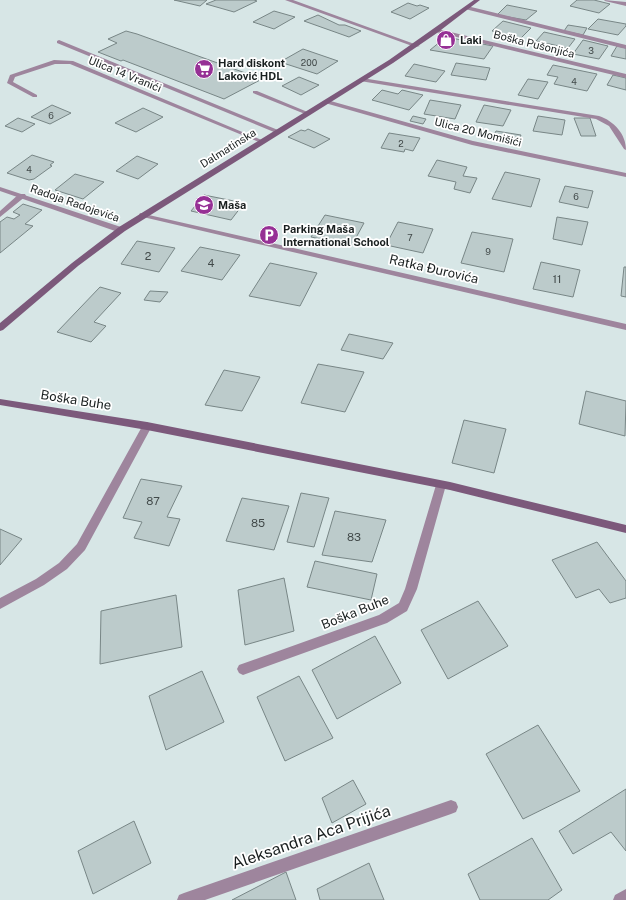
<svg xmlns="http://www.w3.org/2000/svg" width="626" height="900" font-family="'Public Sans',sans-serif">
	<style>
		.building { fill: #bccbcb; stroke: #788686 }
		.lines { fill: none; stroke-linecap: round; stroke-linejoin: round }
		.lane { fill: #9e859d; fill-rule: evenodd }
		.street { fill: #9e859d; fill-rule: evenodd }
		.secondary { fill: #7c597b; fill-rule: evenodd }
		.labels { text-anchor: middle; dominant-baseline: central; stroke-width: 3.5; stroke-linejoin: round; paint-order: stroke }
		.far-number-label { font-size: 9px; fill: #424a4a }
		.far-poi-label { font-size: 11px; font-weight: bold; fill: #191f1f; stroke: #fff; text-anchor: start }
		.far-street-label { font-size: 11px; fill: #191f1f; stroke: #fff }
		.number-label { font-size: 11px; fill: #424a4a }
		.street-label { font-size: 13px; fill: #191f1f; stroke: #fff }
		.near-street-label { font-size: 16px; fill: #191f1f; stroke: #fff }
	</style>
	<rect width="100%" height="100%" fill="#d7e6e6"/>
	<!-- building -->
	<path class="building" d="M174,0H207L200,6Z
		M216,0H254L257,1L234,12L206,4Z
		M577,0H594L610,4L599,13L570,6Z
		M408,3L417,6L420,5L429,8L410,19L391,12Z
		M507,5L537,11L526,20L497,15Z
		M274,11L295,17L274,29L253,22Z
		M318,15L339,25H345L361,31L349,37L304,21Z
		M598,19L626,24V26L618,35L588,29Z
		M503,21L531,28L521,38L492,31Z
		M568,25L587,28L583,35L564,31Z
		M126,31L137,34L262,79L224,99L123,60L121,61L98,52L117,43L108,39Z
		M544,32L575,39L568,48L536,41Z
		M446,37L493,46L484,59L430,50Z
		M583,40L608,46L599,59L573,54Z
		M617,46L626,48V59L611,56Z
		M303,49L338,61L317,74L280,62Z
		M456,63L490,68L486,80L451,75Z
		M414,64L445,71L436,82L405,76Z
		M553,65L597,74L587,91L554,84L558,77L547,75Z
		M613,75L626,78V90L607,85Z
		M299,77L319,85L301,95L282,86Z
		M528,79L548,82L538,99L518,95Z
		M382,90L398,94L402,90L423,95L409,110L372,100Z
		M430,100L461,105L455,119L424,114Z
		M52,105L71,113L50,124L31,117Z
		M484,105L511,110L503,126L476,122Z
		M143,108L163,117L136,132L115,123Z
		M413,116L426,119L423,124L410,121Z
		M538,116L565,120L562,135L533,131Z
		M18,118L35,124L22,132L5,126Z
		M574,118H590L596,136H581Z
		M308,129L330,139L314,148L288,137L301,130L305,131Z
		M496,131L521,135L517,145L491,140Z
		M389,133L420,138L413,151L405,149L404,152L381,148Z
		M32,155L54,162L50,165L52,166L34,179L29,180L7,173Z
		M137,156L158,164L138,179L116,171Z
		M437,160L467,167L463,176L477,178L470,193L454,189L456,182L428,176Z
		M505,172L540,179L531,207L492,199Z
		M75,174L104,182L83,199L55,190Z
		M565,186L593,191L588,208L559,202Z
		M204,195L244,203L231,220L191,211Z
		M23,204L42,210L25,224L33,226L0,253V222L7,217L14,219L20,215L13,212Z
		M325,215L364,223L352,245L311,237Z
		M557,217L588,222L582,245L553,239Z
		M398,222L433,229L423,253L386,245Z
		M472,232L513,239L504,272L461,263Z
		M137,241L175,248L159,272L121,264Z
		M200,247L240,255L222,280L181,271Z
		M541,262L580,270L573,297L533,289Z
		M270,263L317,273L300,306L249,296Z
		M624,267H626V297L621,296Z
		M100,287L121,293L94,322L106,326L91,342L57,332Z
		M150,291L168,292L160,302L144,300Z
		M349,334L393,343L383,359L341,350Z
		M318,364L364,372L345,412L301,403Z
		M224,370L260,377L242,411L205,405Z
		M586,391L626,401L625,436L579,424Z
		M464,420L506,429L494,473L452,463Z
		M141,479L182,486L167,517L180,519L169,546L134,538L142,522L123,518Z
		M301,493L329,498L314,547L287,542Z
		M242,498L289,506L274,550L226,541Z
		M335,511L386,520L372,562L322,555Z
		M0,529L22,539L0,565Z
		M597,542L626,581V598L610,603L599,589L576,598L552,560Z
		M315,561L377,574L371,600L307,587Z
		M284,578L294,631L245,645L238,590Z
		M176,595L182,647L100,664L101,611Z
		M478,601L508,646L448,679L421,630Z
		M375,636L401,683L337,719L312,670Z
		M202,671L224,722L166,750L149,696Z
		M299,676L333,738L285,761L257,697Z
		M538,725L580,791L523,819L486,754Z
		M353,780L366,804L332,823L322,798Z
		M626,789V851L611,832L573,854L559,831Z
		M134,821L151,863L93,894L78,851Z
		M532,838L562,890L548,900H480L468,874Z
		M369,863L384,900H320L317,889Z
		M286,872L296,900H232Z"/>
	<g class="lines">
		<!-- lane -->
		<path class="lane" d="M59,40L278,130L279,131L274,132L57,43V41Z
			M253,91H257L310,113L305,114L253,93Z
			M19,194H25L26,196L0,217V211Z"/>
		<!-- street -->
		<path class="street" d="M285,0H293L420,46L415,47Z
			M604,0L626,2V6L605,1Z
			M467,6L626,45V49L465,9V7Z
			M438,29L626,74V78L436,32L435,31Z
			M54,60L73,61L264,141L259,142L70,64H55L15,77L13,82L37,95V97H33L7,83L10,75Z
			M362,78L599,116C614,121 626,134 626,150L624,149L609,126L596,119L360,81V79Z
			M327,100L473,141L626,173V177L472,145L325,103V101Z
			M0,187L124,228L125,230L121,232H118L0,191Z
			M140,213L626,324V330L143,217L139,215Z
			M147,422L152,426L85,550L67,569L44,585L0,609V598L36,579L59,563L77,544L144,423Z
			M441,481L445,482L446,485L417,589L407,611L387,623L243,675L239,673L237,669L239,665L379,615L399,603L405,589L436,485L437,482Z
			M451,800L456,802L458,807L456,812L451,814L205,900H177L179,895L184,893Z
			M626,889V900H613L615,895Z"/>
		<!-- secondary -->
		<path class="secondary" d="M474,0H480L437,33L393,63L125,231L78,266L3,330L0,331V323L72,263L119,227L389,60Z
			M0,399L147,422L450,482L626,525V533L450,490L147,430L0,405Z"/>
	</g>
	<!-- icons -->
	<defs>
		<g id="shop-disc" transform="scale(1)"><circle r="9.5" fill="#963095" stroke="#fff"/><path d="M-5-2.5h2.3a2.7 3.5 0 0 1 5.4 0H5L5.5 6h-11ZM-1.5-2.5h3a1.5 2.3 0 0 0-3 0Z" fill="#fff"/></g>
		<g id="supermarket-disc" transform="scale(1)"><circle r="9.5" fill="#963095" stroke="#fff"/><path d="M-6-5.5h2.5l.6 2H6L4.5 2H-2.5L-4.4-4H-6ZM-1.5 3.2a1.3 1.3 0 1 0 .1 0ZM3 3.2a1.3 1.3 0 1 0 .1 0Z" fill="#fff"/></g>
		<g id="school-disc" transform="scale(1)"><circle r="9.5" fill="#963095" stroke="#fff"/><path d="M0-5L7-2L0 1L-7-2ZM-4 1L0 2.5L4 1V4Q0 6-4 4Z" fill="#fff"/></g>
		<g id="parking-disc" transform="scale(1)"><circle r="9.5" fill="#963095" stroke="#fff"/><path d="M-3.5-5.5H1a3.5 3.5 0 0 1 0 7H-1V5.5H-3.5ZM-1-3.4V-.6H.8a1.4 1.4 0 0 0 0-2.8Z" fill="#fff"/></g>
	</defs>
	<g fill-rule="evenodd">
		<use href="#shop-disc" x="446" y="40"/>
		<use href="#supermarket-disc" x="204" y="69"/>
		<use href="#school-disc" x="204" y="205"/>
		<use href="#parking-disc" x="269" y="235"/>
	</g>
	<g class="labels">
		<!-- far-number labels -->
		<g class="far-number-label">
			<text x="591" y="50">3</text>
			<text x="309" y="62">200</text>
			<text x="574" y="81">4</text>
			<text x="51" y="115">6</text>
			<text x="401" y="143">2</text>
			<text x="29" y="169">4</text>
			<text x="576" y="196">6</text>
			<text x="410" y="237">7</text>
			<text x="488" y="251">9</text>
		</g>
		<!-- far-poi labels -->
		<g class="far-poi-label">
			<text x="460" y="40">Laki</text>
			<text x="218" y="63">Hard diskont<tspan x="218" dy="13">Laković HDL</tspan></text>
			<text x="218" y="205">Maša</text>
			<text x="283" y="229">Parking Maša<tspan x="283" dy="13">International School</tspan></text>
		</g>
		<!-- far-street labels -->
		<g class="far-street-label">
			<text transform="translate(534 44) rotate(14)">Boška Pušonjića</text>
			<text transform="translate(125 74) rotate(22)">Ulica 14 Vranići</text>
			<text transform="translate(478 132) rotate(14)">Ulica 20 Momišići</text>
			<text transform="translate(228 148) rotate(-32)">Dalmatinska</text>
			<text transform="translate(75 203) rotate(19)">Radoja Radojevića</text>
		</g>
		<!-- number labels -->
		<g class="number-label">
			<text x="148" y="256">2</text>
			<text x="211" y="263">4</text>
			<text x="557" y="279">11</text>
			<text x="153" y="501">87</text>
			<text x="258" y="523">85</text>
			<text x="354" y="537">83</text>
		</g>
		<!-- street labels -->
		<g class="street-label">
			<text transform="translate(434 269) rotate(13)">Ratka Đurovića</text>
			<text transform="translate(76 400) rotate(9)">Boška Buhe</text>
			<text transform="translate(355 612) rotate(-22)">Boška Buhe</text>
		</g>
		<!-- near-street labels -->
		<g class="near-street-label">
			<text transform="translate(311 837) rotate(-19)">Aleksandra Aca Prijića</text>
		</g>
	</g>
</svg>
